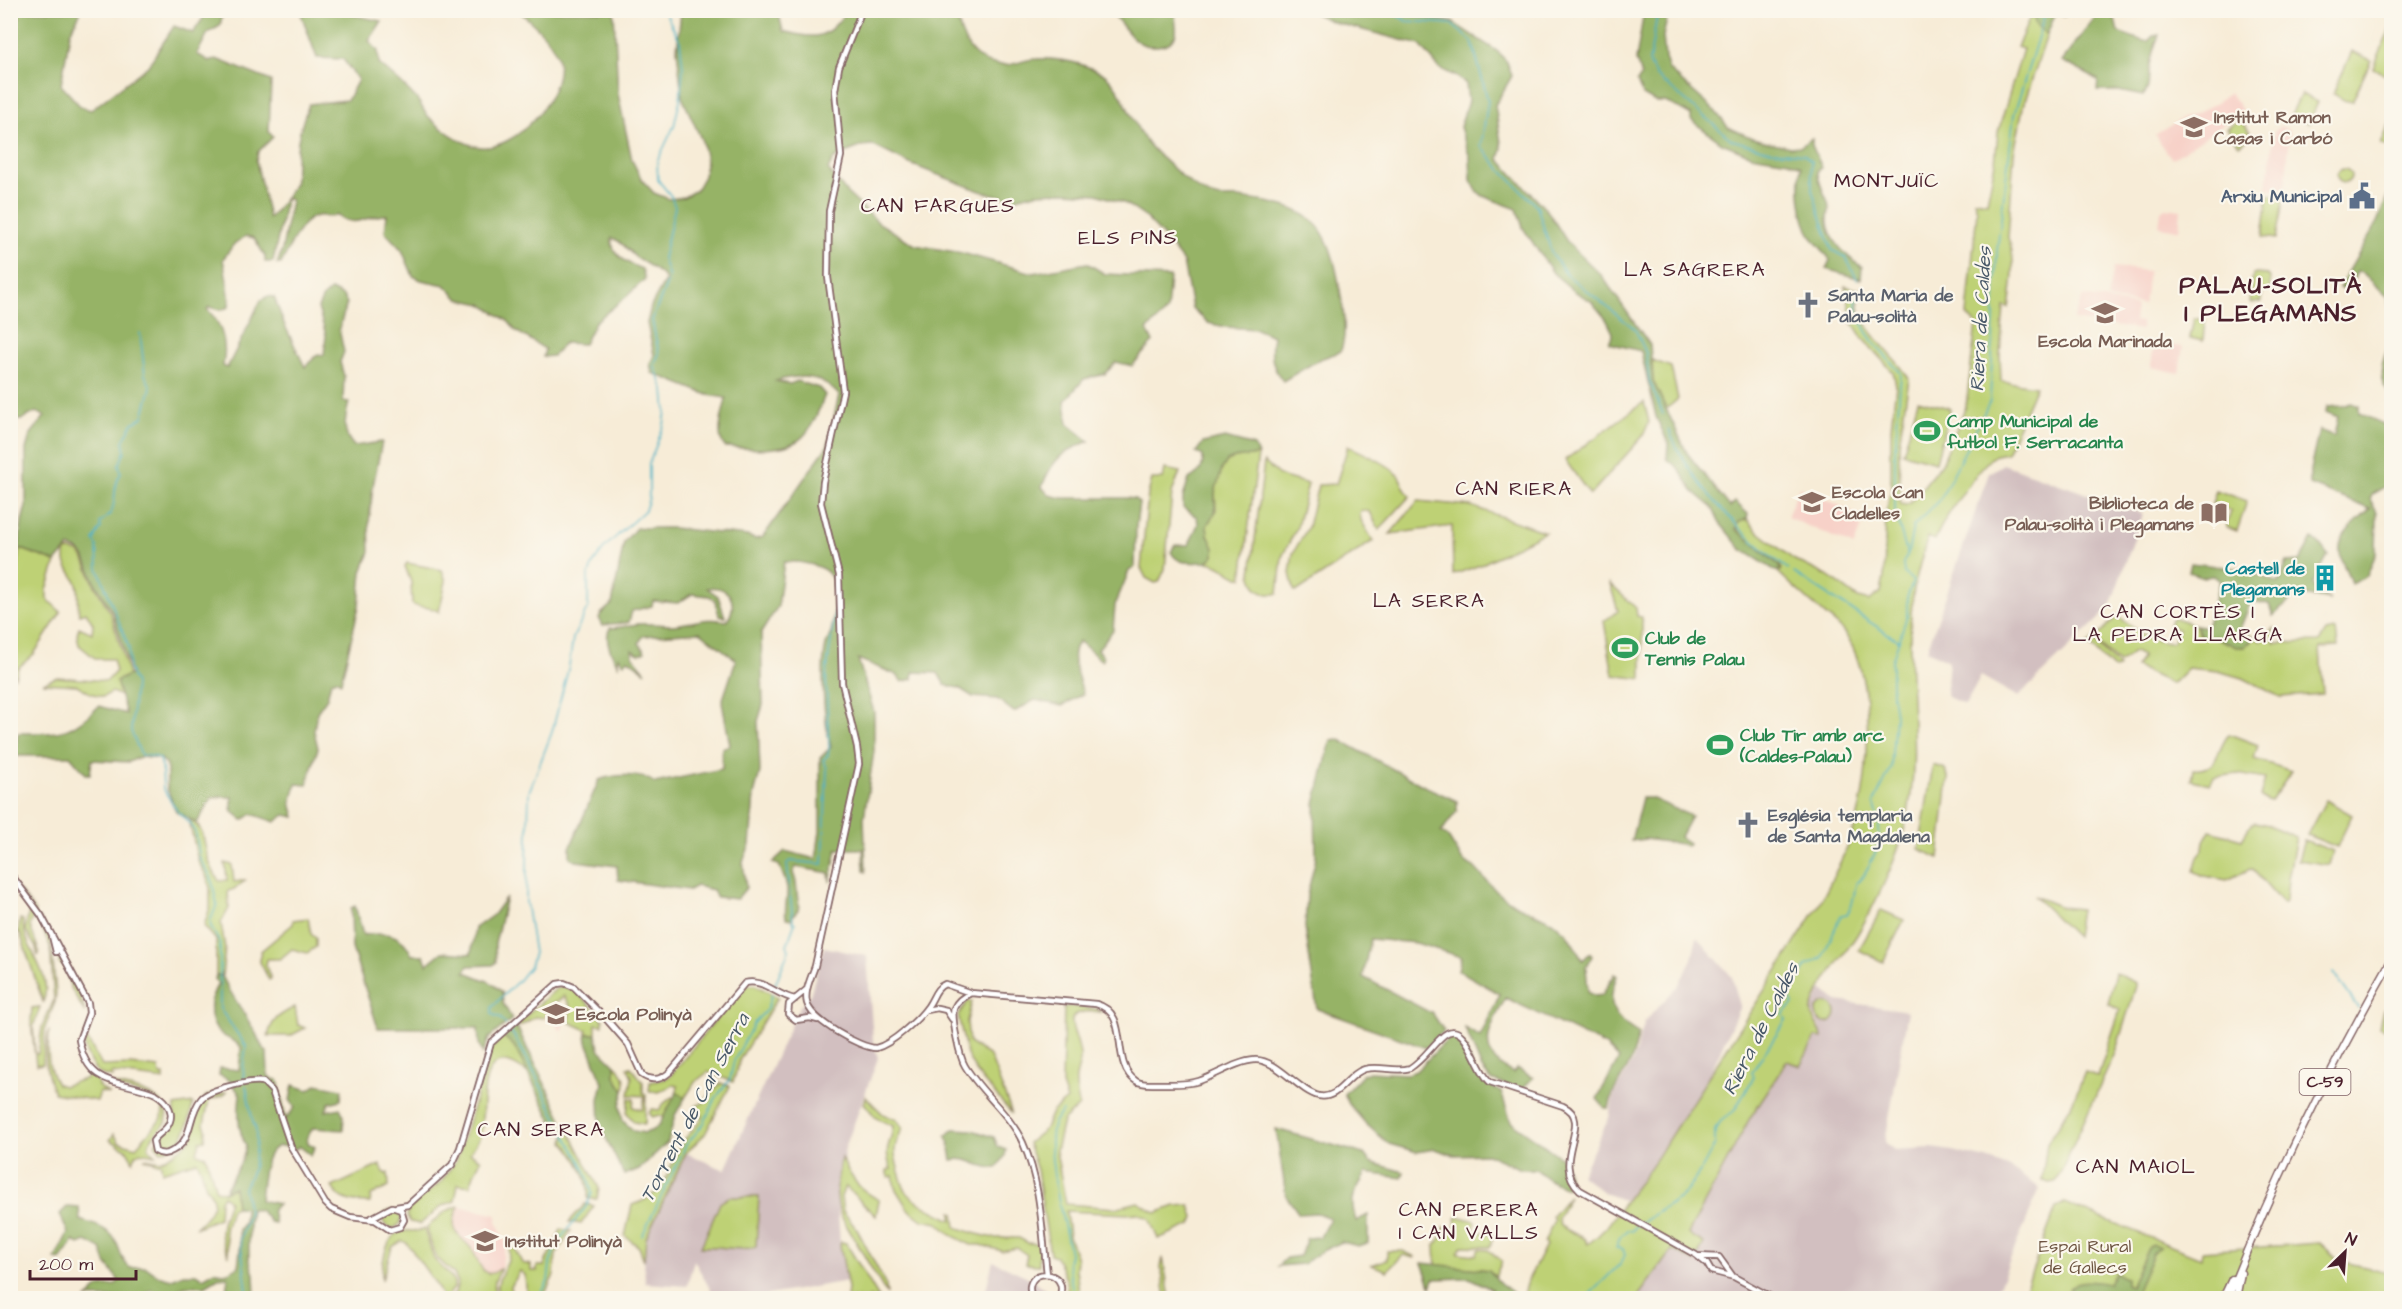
<svg xmlns="http://www.w3.org/2000/svg" width="2402" height="1309" font-family="'Architects Daughter',sans-serif">
	<style>
		.built { fill: #f7d1c8 }
		.industrial { fill: #d2bfc0 }
		.green { fill: #bed174; stroke: #847850; stroke-width: 1.5 }
		.forest { fill: #96b366; stroke: #706948; stroke-width: 1.5 }
		.lines { fill: none; stroke-linecap: round; stroke-linejoin: round }
		.stream { stroke: #47b0c6; stroke-width: 1.5 }
		.secondary-casing { stroke: #876767; stroke-width: 8 }
		.highway-casing { stroke: #876767; stroke-width: 9 }
		.secondary { stroke: #fff; stroke-width: 4.5 }
		.highway { stroke: #fff; stroke-width: 6 }
		.labels { text-anchor: middle; dominant-baseline: central; stroke-width: 4.5; stroke-linejoin: round; paint-order: stroke }
		.shield { fill: #fbf7ec; stroke: #7f6065; stroke-width: 1.5 }
		.shield-label { font-size: 16px; font-weight: bold; fill: #4a1f2b }
		.education-label { font-size: 18px; font-weight: bold; fill: #785e54; stroke: #fbf7ec; text-anchor: start }
		.service-label { font-size: 18px; font-weight: bold; fill: #4e5e75; stroke: #fbf7ec; text-anchor: end }
		.worship-label { font-size: 18px; font-weight: bold; fill: #5b616d; stroke: #fbf7ec; text-anchor: start }
		.leisure-label { font-size: 18px; font-weight: bold; fill: #27864d; stroke: #fbf7ec; text-anchor: start }
		.culture-label { font-size: 18px; font-weight: bold; fill: #0d838f; stroke: #fbf7ec; text-anchor: end }
		.park-label { font-size: 18px; fill: #6d5441; stroke: #fbf7ec }
		.neighbourhood-label { font-size: 20px; letter-spacing: 1.5px; fill: #4a1f2b; stroke: #fbf7ec }
		.water-label { font-size: 20px; font-style: italic; fill: #495969; stroke: #fbf7ec }
		.district-label { font-size: 24px; font-weight: bold; letter-spacing: 1.5px; fill: #4a1f2b; stroke: #fbf7ec }
	</style>
	<rect width="100%" height="100%" fill="#fbf7ec"/>
	<filter id="ink" filterUnits="userSpaceOnUse"><feTurbulence type="fractalNoise" baseFrequency=".0167" numOctaves="2"/><feDisplacementMap in="SourceGraphic" scale="12" xChannelSelector="R" yChannelSelector="G"/><feConvolveMatrix kernelMatrix="1 2 1 2 8 2 1 2 1" color-interpolation-filters="sRGB"/></filter>
	<filter id="wash" filterUnits="userSpaceOnUse"><feTurbulence type="fractalNoise" baseFrequency=".008" numOctaves="4" result="noise"/><feDisplacementMap in="SourceGraphic" scale="24" xChannelSelector="R" yChannelSelector="G"/><feGaussianBlur stdDeviation="1.35" result="paint"/><feColorMatrix in="noise" values="0 0 0 0 0 0 0 0 0 0 0 0 0 0 0 0 0 1.4 0 .05"/><feComposite in="paint" operator="in"/></filter>
	<g filter="url(#wash)">
		<rect width="100%" height="100%" fill="#f7ecd7"/>
		<!-- built -->
		<path class="built" d="M2230,93L2243,111L2172,159L2155,135L2181,119L2204,110Z
			M2280,126L2290,130L2285,190L2267,188L2274,132Z
			M2165,208L2181,210L2179,230L2159,227L2161,211Z
			M2113,267L2148,271L2144,305L2107,299Z
			M2083,296L2136,306L2134,321L2141,322V330L2073,320Z
			M2154,343L2183,347L2179,373L2151,367Z
			M1799,487L1864,517L1854,546L1787,517Z
			M549,1004L565,1011L570,1018L565,1021L561,1031L553,1021L551,1022L544,1018Z
			M459,1206L497,1215V1222L506,1244L501,1268L495,1273H487L482,1269L473,1249L455,1231L453,1222Z"/>
		<!-- industrial -->
		<path class="industrial" d="M2003,464L2143,514L2109,609L2018,697L1981,676L1965,705L1946,696L1949,661L1927,650L1989,473Z
			M1697,937L1732,977L1740,1006L1709,1076L1666,1143L1658,1159L1626,1201L1604,1193L1581,1175L1609,1118L1614,1094L1633,1061L1645,1021L1678,986L1692,959Z
			M824,947L867,956L873,1041L878,1058L845,1148L837,1196L840,1244L847,1281L752,1298H715L694,1260L687,1286L645,1283L644,1252L646,1238L686,1153L725,1170L798,1009L810,995Z
			M1822,989L1837,1001L1908,1011L1885,1142L1894,1150L1931,1148L1952,1151L1986,1159L2008,1167L2040,1188L1999,1286L1990,1294L1979,1298H1637L1672,1250L1695,1261L1688,1234L1750,1118L1787,1060L1800,1066L1811,1043L1821,1029L1811,1011Z
			M993,1261L1026,1276L1045,1289L1051,1298H984Z"/>
		<!-- green -->
		<path class="green" d="M2033,11L2035,24L2047,35L2023,107L2014,153L2008,238C2017,257 2012,287 2009,308L2004,307L2000,354L2001,381L2036,386L2007,453C2003,454 1997,454 1994,456C1979,466 1941,523 1935,540L1928,537C1922,556 1916,575 1913,595C1903,670 1924,747 1906,822C1898,858 1876,903 1857,935C1842,958 1820,983 1812,1009C1809,1019 1822,1027 1822,1038L1816,1037L1800,1066L1787,1061L1750,1118L1688,1234L1704,1243L1695,1262L1672,1250L1637,1298H1514L1516,1295H1523L1526,1284L1546,1245L1544,1243L1554,1220L1552,1216L1569,1196L1558,1218L1560,1226L1585,1239L1588,1244C1607,1230 1612,1219 1625,1201C1639,1182 1655,1164 1666,1143L1818,907C1831,881 1845,856 1854,829C1871,778 1877,673 1842,630C1837,623 1828,618 1822,612C1807,599 1792,586 1778,572L1782,569L1780,566L1745,539L1736,526L1739,522L1747,519L1756,530L1793,559L1831,578L1858,598L1869,601L1881,592L1884,578L1886,513L1891,491V428L1896,385L1893,372L1863,339L1853,323L1845,286L1861,290C1846,319 1898,356 1909,379L1899,444L1900,500L1901,504L1906,505L1910,503L1942,463L1966,406L1976,324L1967,315L1977,211L1974,200L1987,202L1995,163L1998,132L2023,49L2017,47Z
			M2391,28V77L2373,68Z
			M2352,51L2371,60L2352,102L2343,100L2333,94Z
			M2301,94L2318,102L2309,123L2291,115Z
			M2241,119L2253,136L2239,145L2227,128Z
			M2391,121L2392,148H2391L2381,144Z
			M2337 176a7 7 0 1 1 14 0a7 7 0 1 1-14 0Z
			M2268,195L2284,196L2276,239L2263,237Z
			M2256,274L2268,275L2270,278V291L2262,292V302L2250,303L2253,275Z
			M2194,318L2205,320L2203,341L2190,338Z
			M1652,360L1671,367L1678,399L1666,409L1653,381Z
			M1918,400L1950,408L1936,462L1903,453Z
			M1644,402L1649,422L1643,436L1590,495L1565,460Z
			M1348,446C1359,451 1392,465 1398,475C1403,482 1403,489 1410,496L1379,530L1370,512L1362,510L1360,513L1361,520L1373,541L1296,592L1294,590L1290,573L1293,553L1308,527L1318,485L1336,484Z
			M1258,455L1242,578C1229,575 1222,563 1207,562L1214,555L1208,535L1207,525L1216,510L1215,492L1222,469L1227,461L1234,458Z
			M1264,462L1280,476L1308,484L1297,527L1282,557L1278,594H1267L1257,589L1251,574Z
			M1165,469L1180,472L1172,493L1165,569L1159,582L1155,583L1146,578L1141,568L1148,494L1152,479H1163Z
			M2216,490L2247,501L2237,531L2226,527L2231,511L2212,504Z
			M1418,501L1471,506L1545,532L1480,565L1453,575L1452,526L1390,534Z
			M19,548L56,562L47,590V599L61,612L34,654L18,668L15,677C6,662 8,631 15,616Z
			M70,550L78,552L83,557L95,586L111,614L129,675L116,681L121,696L112,692L103,697L90,693L77,685L43,683L57,677L107,681L116,671L113,659H96L79,645L77,634L79,627L92,633L93,624L86,612L79,614C77,605 80,592 77,584C73,572 61,566 66,551Z
			M407,563L442,570L446,581L439,612C428,604 421,610 412,604L411,582L405,566Z
			M1610,584L1636,608L1637,616L1642,617V679L1613,675L1604,621L1618,611Z
			M2118,615C2133,630 2151,643 2172,643L2179,630L2169,625L2172,617L2196,625L2199,635C2216,636 2228,644 2244,647L2255,637L2262,641L2274,628V643L2319,642L2326,632L2336,630L2338,647L2320,648L2323,694L2280,697L2243,678L2217,671L2188,668L2172,684L2136,667L2142,656L2134,652L2119,663L2094,640Z
			M2093,640L2119,667L2114,670L2088,644Z
			M2229,734L2258,745L2254,759L2292,771L2271,801L2260,797L2265,779L2238,774L2214,777L2210,784L2191,780L2193,769C2219,772 2216,750 2229,734Z
			M1933,765L1946,769L1948,778L1939,858L1919,849Z
			M2326,800L2352,815L2337,847L2307,835Z
			M189,819C206,828 203,842 208,858C210,866 215,874 219,881L227,880L225,863L232,865L234,882L246,880L234,889L228,891L229,908L221,923L225,948L222,976L216,975V940L204,926L210,907V888L206,875L198,861Z
			M2255,822L2268,825L2296,837L2288,879L2286,900L2283,904L2253,870L2250,869L2227,880L2204,876L2194,871L2198,856L2203,850L2204,841L2210,830L2242,839L2251,824Z
			M2304,840L2333,851L2329,865L2298,860Z
			M18,889L35,911L30,926L39,951L38,956L36,948L25,929L30,907Z
			M2034,896L2061,907L2080,909L2076,937Z
			M1881,910L1904,920L1883,962L1859,950Z
			M40,918L51,939L56,993L55,1002L45,1028L43,1064L36,1065L31,1021L32,1008L40,1007L33,1027L35,1054H38L42,1027L54,1000L50,946L38,920Z
			M308,918L311,934L316,938V947L307,953L292,949L280,959H267L266,966L271,979L269,980L259,960L261,951L293,924V920Z
			M20,919L23,920C22,947 55,975 43,1002L20,933H18Z
			M59,953L80,994L85,1013L70,986L65,966L59,964Z
			M2115,973L2136,983V986L2115,1053L2060,1174L2055,1182L2049,1183L2042,1180L2047,1143L2071,1106L2085,1072L2098,1076L2120,1010L2108,1004Z
			M748,985H755L778,997L741,1057L733,1082L708,1072L695,1082L685,1098L677,1092L678,1086L673,1085L659,1092L649,1091L650,1082L665,1079L671,1075L725,1008Z
			M562,987C578,987 592,1009 603,1020V1025L596,1024V1034H586L587,1030L569,1022L570,1006L564,996L557,1002L550,1003L544,1018L535,1017L520,1026L517,1024L556,989Z
			M968,1001L972,1002L967,1021L969,1043L990,1056L1012,1114L977,1073L967,1055L958,1015Z
			M1816 1013a10 10 0 1 1 20 0a10 10 0 1 1-20 0Z
			M1068,1006L1097,1009L1102,1012C1054,1008 1077,1028 1080,1055C1081,1063 1077,1070 1076,1078C1075,1087 1078,1097 1079,1106L1063,1121L1056,1151L1066,1204L1115,1208L1138,1202L1156,1213L1175,1206L1190,1205L1194,1218L1191,1225L1158,1239L1149,1218L1137,1213L1127,1214L1066,1211L1069,1236L1077,1259L1076,1269L1080,1298H1067V1282L1056,1256L1050,1254L1037,1170L1028,1143L1044,1130L1052,1112L1067,1100L1062,1085L1064,1007Z
			M295,1007L298,1025L305,1028L290,1036H268C272,1019 279,1015 295,1007Z
			M2383,1010L2391,1015V1032L2379,1027Z
			M49,1030C48,1049 46,1067 57,1084L63,1086L87,1078L88,1070L97,1078L98,1086L109,1094L100,1092L97,1101L54,1093C44,1069 44,1056 49,1030Z
			M85,1035L102,1066L130,1065L159,1068L160,1075H164V1080L111,1073L113,1077C109,1077 104,1076 100,1074C91,1067 80,1045 85,1035Z
			M503,1036L514,1046L529,1073C520,1070 515,1062 504,1062C479,1060 484,1116 481,1132C480,1140 474,1147 470,1153L481,1160L474,1174L470,1186L458,1184L455,1201L442,1206L420,1224L410,1222L407,1216L409,1208L442,1181L457,1159L491,1049Z
			M615,1065C625,1073 626,1079 624,1091L615,1077Z
			M631,1067L643,1082V1093L646,1094L645,1124L634,1122L627,1113L629,1098L634,1099L633,1107L642,1110L645,1096L629,1095L632,1077L628,1068Z
			M104,1082C126,1088 173,1091 166,1123C159,1131 149,1137 148,1148L155,1155L140,1152L136,1155L133,1161L126,1149L110,1140L114,1134L119,1142L136,1147L162,1118L163,1107L151,1097L107,1085Z
			M720,1083L730,1086L705,1134L686,1153L646,1238L644,1260L639,1247L625,1236L632,1205C667,1195 666,1173 680,1146C687,1134 698,1126 703,1116L695,1112L696,1106L703,1103Z
			M226,1092L224,1095L209,1100L204,1124L206,1129L205,1140L200,1141L197,1153L206,1156L216,1190L224,1192L234,1187L236,1207L231,1209L225,1230L229,1256C216,1233 221,1225 229,1201L223,1196L220,1200L219,1218L195,1228C203,1221 217,1208 212,1196C210,1192 206,1188 205,1184C203,1175 202,1170 197,1161L162,1172L161,1164L144,1158L161,1161L180,1149L191,1139L200,1105L206,1096Z
			M672,1097L674,1098L663,1118L659,1115L652,1117L649,1112L652,1109L660,1110L661,1106Z
			M866,1097L883,1114L897,1120L903,1128C893,1147 893,1151 899,1172C901,1177 902,1184 905,1189C912,1202 939,1214 952,1220V1212L954,1213L956,1227L973,1233L994,1238H1019L1028,1243L1039,1244L1040,1246L1039,1265L1025,1264L1027,1255L1017,1248L1002,1251L981,1245H971L951,1235L938,1223L922,1220L908,1209L895,1188L893,1176L889,1177L887,1174V1170L891,1169C882,1146 892,1144 893,1126L876,1118L864,1103Z
			M193,1103C189,1124 185,1146 161,1151L155,1144C163,1128 175,1129 175,1106Z
			M567,1127L599,1188L597,1199H588C590,1179 577,1157 564,1142Z
			M841,1158C854,1180 855,1187 879,1200L876,1216L845,1186L841,1197L843,1211L858,1231L886,1285L887,1295L841,1216C834,1196 837,1179 841,1158Z
			M380,1165L385,1174L388,1173L389,1187L371,1195L370,1203C355,1203 339,1201 332,1187Z
			M729,1197H759L756,1247C738,1252 719,1245 701,1247L720,1203Z
			M2064,1203L2201,1258L2202,1251L2320,1243L2340,1261L2391,1273V1298H2022L2056,1208Z
			M585,1204L594,1206L581,1224L569,1222Z
			M459,1206C456,1214 452,1221 455,1229C457,1236 465,1241 470,1247C480,1258 480,1285 501,1268L495,1281L493,1298H450L455,1293L458,1282L454,1274L436,1257L426,1229C437,1218 444,1210 459,1206Z
			M383 1219a9 9 0 1 1 18 0a9 9 0 1 1-18 0Z
			M1457,1216L1475,1221L1474,1231L1495,1234L1490,1247L1462,1246L1458,1253L1476,1255L1479,1249L1488,1250L1502,1261L1495,1277L1489,1270L1436,1265L1435,1246L1442,1236L1444,1227L1454,1230Z
			M424,1229L434,1259L454,1280V1288L446,1298H443L435,1283L407,1243L402,1241L392,1247L382,1280C381,1267 385,1237 400,1232C408,1229 416,1233 424,1229Z
			M561,1229L571,1231C564,1238 563,1248 556,1254L554,1275L543,1298H527L525,1275L520,1271L511,1287V1298H495L499,1280L508,1261L511,1241L522,1263L531,1265V1271H537V1266H544C549,1252 557,1242 561,1229Z
			M841,1242L846,1243L879,1298H847L848,1288L840,1245Z
			M1387,1251H1403L1415,1257L1414,1258L1403,1255L1387,1271L1372,1265L1387,1259Z
			M1163,1258L1170,1298H1166L1161,1267Z"/>
		<!-- forest -->
		<path class="forest" d="M12,11H81L70,33L61,85L81,107L91,110L148,66L174,26L193,33L208,11H223L220,26L208,33L197,54L209,61L219,60L271,81L269,132L273,137L258,152L256,161L269,218C275,213 291,191 294,183C297,173 295,160 297,150C298,134 303,119 309,104L347,100L358,80L343,59L317,58L300,11H353L352,15L382,21L369,41L378,51L379,64C391,74 403,84 413,95C419,100 422,108 426,114C438,127 462,145 480,147C517,151 564,95 558,60C554,40 534,25 519,11H614L618,94L632,160L642,180L654,193L669,199L684,197L696,190L704,176L706,161L702,141L682,97L677,49L681,11H778L783,31C814,40 828,40 846,11H957C959,39 973,66 1005,65C1015,65 1025,59 1036,59C1058,58 1082,63 1102,73C1120,83 1131,120 1143,137C1154,152 1168,164 1182,176C1191,184 1204,195 1216,197C1223,199 1232,197 1239,198C1310,207 1328,217 1340,290C1343,307 1348,337 1340,352L1320,359L1283,381C1271,367 1270,353 1273,336L1256,329L1225,327L1208,323L1192,308L1183,262L1164,237L1145,217L1126,204L1097,194L1064,192L1036,193L1013,199L980,191L910,164L872,145L863,146L842,154L833,160L828,170L847,193L879,223L915,245L962,253L1033,273L1087,263L1105,274L1170,277L1167,311L1147,330L1153,342L1132,366L1116,362L1105,374L1084,379L1065,401L1068,424L1089,441C1062,452 1052,459 1042,487L1049,495L1062,498H1127L1135,499L1139,503L1136,526L1135,567L1129,571L1115,605L1113,630L1098,649L1104,658L1102,661L1079,641C1066,656 1080,678 1083,694L1062,706L1035,700L1014,712L997,699L973,697L959,688L945,685L938,673L913,672V679L902,682L897,675L858,659L874,712V751L864,818L866,872L864,871L863,849H837L830,882L829,873L796,867L793,873C799,885 795,895 800,907L791,919L786,918C784,908 788,899 787,888C786,881 782,872 779,865L772,863L785,851L816,859L820,831V758L831,747C824,724 820,670 826,645C827,641 830,637 831,632C834,620 837,588 831,577C825,564 797,561 784,562L778,606L761,633L763,705L758,721L760,772L754,795L750,845L743,861L746,888L737,899L716,897L713,890L696,886L689,890L618,880L617,866L576,861L570,857V848L599,780C614,774 642,773 655,783L722,769V748L730,745L722,702L736,660L700,632L643,636L639,643L645,652L639,654L632,650L633,656L646,672L628,659L624,663L618,656V665C612,655 603,639 610,628C620,628 628,625 638,624C649,623 660,625 671,625C690,624 707,616 727,621C739,604 730,584 707,588L718,596L725,617L719,615L715,600L709,596L692,594L678,603L653,601L652,606L632,611L629,622C620,625 613,622 603,626L599,618L601,614L612,604L624,542L636,528H673L747,536L755,539L763,537L828,445L839,395C821,376 802,373 776,381L790,384L797,381L819,388L825,395C819,409 812,431 799,440C779,453 748,448 725,447C714,434 724,412 726,398L708,395L652,373L650,364L654,355L647,323L651,306L666,279C657,270 649,265 638,259C628,252 623,241 612,238C610,254 628,264 642,269L645,279L626,297L595,322L584,344L564,343L553,356L543,357L545,349L516,331L508,321L482,304L459,299L445,285L421,280L413,276L402,250L385,232L387,215C366,214 358,230 336,215C329,218 325,215 317,216C301,218 288,251 281,264H277L282,250L291,200L286,198L273,262H265V256L254,238L246,236L234,244L223,259C225,271 231,295 229,307L221,310L209,307L207,309C223,325 227,345 223,366L227,368L261,300L268,296L274,297L285,326L305,367L318,354L324,355L326,335L318,308L323,297L331,290L343,296L347,303L339,329L344,352L340,362L344,376L343,401L349,402C345,419 341,433 354,446L382,442L373,486L369,523L370,552L362,572L359,606L341,682L336,679L331,681L327,698L317,712L314,731L318,748L307,785L296,784L291,803L295,817L285,815L275,822L252,814L243,820L232,811V797H212L197,823L176,812L167,788V765L161,759L140,757L129,762L92,760L90,774H86L70,756H15L18,733C60,733 68,736 99,706L126,714L116,681L131,674L113,613L96,585L84,556L78,550L69,547L56,562L19,548L22,521L26,506V449L30,435L45,416L36,412L21,420H11L10,52L15,53L13,39L17,32L12,24L20,18Z
			M1110,11H1181L1176,12C1173,21 1180,30 1173,39C1169,45 1163,45 1156,46C1133,48 1125,26 1110,11Z
			M1309,11H1400L1418,16L1452,22L1497,51L1507,62L1512,76L1495,105L1502,149L1499,159L1549,213L1568,243L1602,276L1650,345L1653,381L1687,453L1730,507L1735,502L1748,514L1747,519L1739,522L1736,529L1780,566L1781,571H1776L1741,549L1719,522L1712,507L1693,491L1678,468L1667,459L1668,443L1656,417L1641,351L1609,343L1613,333L1606,319L1591,301L1574,291L1553,273L1523,228L1517,209L1483,196L1477,191L1471,180L1470,158L1460,127L1468,101L1466,84L1457,77L1439,68L1420,45L1333,22Z
			M1644,11H1669L1663,36L1665,58L1669,70L1715,111L1728,127L1752,138L1790,147L1801,146L1812,138V145L1822,168L1818,170C1817,181 1824,192 1828,202C1830,209 1828,214 1828,221C1828,239 1848,258 1862,267L1861,279L1826,269L1830,260C1825,251 1817,245 1812,237C1800,218 1798,187 1801,166L1789,161L1751,155L1722,143L1691,120V115L1681,109L1665,102H1655L1643,95L1637,82L1641,76L1636,60Z
			M2033,11V10L2067,11L2065,16L2056,12L2047,35L2035,24Z
			M2100,11H2113L2118,32L2143,41H2148L2153,36L2159,35C2154,47 2150,61 2149,73C2148,83 2150,88 2143,96L2119,91H2097L2098,80L2062,61Z
			M2388,196L2392,197L2391,315L2389,298L2363,273L2357,272L2351,285L2343,290L2339,288L2377,222Z
			M2391,343L2392,394H2391C2375,384 2382,358 2391,343Z
			M2351,403L2359,406V413L2392,428L2391,483L2372,494L2370,499L2377,513L2376,553L2367,576L2351,584C2349,575 2345,569 2342,561C2332,536 2356,524 2370,509L2310,485V470L2319,430L2334,436L2338,417L2326,412L2327,407L2343,406Z
			M1225,438L1254,446L1258,455L1234,458L1227,461L1222,469L1215,492V513L1207,525L1208,535L1214,548V555L1207,562C1194,562 1178,566 1171,552L1175,545H1189L1198,524L1197,517L1183,508V497L1189,479C1200,472 1203,470 1203,456L1196,452L1203,443Z
			M2312,539L2319,543L2328,555L2313,583L2317,591L2330,600L2298,594L2273,616L2269,604L2251,601L2240,629L2255,637L2244,647H2236L2216,637H2201L2196,625L2206,627L2220,581L2214,576L2203,577L2189,572L2191,563L2241,569L2279,583L2287,562L2300,561Z
			M1338,739L1422,785L1457,801V811L1441,832L1448,837L1463,861L1474,867L1497,892L1516,905L1552,921L1567,934L1583,960L1590,953L1592,956L1586,967L1588,992L1595,996L1602,995L1615,974L1617,976C1605,1006 1613,1018 1639,1034L1631,1061L1613,1093L1609,1108H1605L1597,1099L1619,1059L1606,1046L1506,998C1489,1028 1474,1054 1513,1073L1517,1068L1533,1078L1521,1090L1491,1080L1482,1069L1465,1028L1480,1037L1500,994L1458,970L1461,957L1416,943L1370,939L1363,977L1433,1014L1444,1031L1426,1048L1317,1009L1305,927L1307,895L1316,858L1315,804L1331,740Z
			M1642,798H1651L1691,816L1680,837L1689,843L1688,845L1645,839L1631,841Z
			M506,897L495,944L496,962L493,965L468,966L465,972L490,982L502,992L503,1003L512,1019L489,1038L483,1054L479,1044L478,1028H378L352,948L351,908L355,906L363,935C386,933 401,931 412,955H424L427,964L442,952L471,954L475,928L493,915Z
			M216,975L222,976C232,996 244,1013 255,1032C260,1040 259,1046 267,1052L268,1075L272,1079L278,1080L286,1119L295,1107L290,1100L293,1085L308,1090L317,1084L342,1089L341,1100L329,1103L326,1111L340,1108L344,1116L343,1130L313,1128L307,1137L308,1143L315,1147L311,1155L299,1146L296,1149C292,1148 286,1146 282,1146C262,1146 262,1186 260,1200L278,1204L272,1210L275,1223L270,1222L261,1211L251,1209L249,1225V1259L254,1274L255,1298H225L228,1277L218,1278L205,1286H184L169,1295L151,1290L138,1298H87L99,1287L115,1285L119,1281L106,1263L101,1249L86,1241L79,1244L74,1241L60,1260L55,1259L68,1233L60,1214L68,1206L79,1207L80,1220C91,1224 106,1227 114,1238C121,1249 119,1258 130,1268L146,1267L157,1275L172,1279L183,1274H196L203,1278L215,1271C224,1275 230,1272 238,1266L240,1250L239,1229L244,1223L245,1208L236,1207L234,1187L224,1192L242,1160L246,1146C237,1128 238,1113 240,1094L228,1079L219,1075L220,1068L239,1070L241,1047C235,1040 227,1039 221,1034C206,1022 209,998 218,984L215,979Z
			M513,1027H517L562,1119L558,1133L514,1046L503,1036Z
			M586,1034H596L599,1049L615,1065V1077L624,1091L620,1105L623,1121L634,1131L645,1133L653,1130L659,1125L677,1092L685,1098L675,1115L668,1142L639,1169L624,1175L600,1126L599,1099L603,1083L587,1042Z
			M1450,1037C1471,1039 1467,1067 1480,1079C1485,1085 1495,1088 1501,1092L1511,1122L1563,1159L1570,1184L1566,1188L1549,1180L1536,1169H1521L1487,1154L1454,1155L1435,1149L1417,1152L1389,1144L1366,1124L1349,1104L1344,1094L1362,1075L1369,1072L1408,1074L1416,1071Z
			M953,1129L972,1130L994,1137L998,1147L1006,1150L1005,1156L997,1168C980,1169 968,1156 952,1160L949,1143L946,1136Z
			M1276,1129L1364,1154L1370,1162L1404,1172L1402,1178L1366,1173C1354,1194 1349,1197 1356,1221L1368,1215V1243L1358,1246L1342,1242L1322,1251L1303,1264L1278,1266L1286,1258L1300,1256L1307,1238L1320,1237L1330,1218L1317,1213L1299,1214L1286,1196Z
			M2152,1245L2160,1247L2153,1254L2134,1297L2066,1298C2068,1276 2093,1281 2109,1284L2115,1272L2126,1279V1284L2130,1286L2148,1248Z
			M1422,1263L1489,1270L1500,1283L1516,1295L1514,1298H1486L1492,1289L1469,1278L1434,1279L1431,1287Z"/>
		<g class="lines">
			<!-- stream -->
			<path class="stream" d="M1387,10L1407,21L1451,24L1472,41L1488,101L1481,146L1502,171L1537,206L1552,254L1567,275L1635,329L1646,353L1649,380L1663,414
				M1658,10L1649,62L1656,76L1732,140L1772,151L1804,154L1811,161L1812,190L1832,250L1846,258L1857,279
				M1856,291C1853,326 1879,349 1901,373L1895,452V511L1907,554
				M140,333L145,375L151,387L143,417L133,423L123,441L125,451L119,465L121,473C112,487 117,500 111,513C108,517 103,519 100,523L101,528L94,540L97,546L98,568L129,648V668L135,684L131,731L141,755L155,757L160,759L162,767L163,788L177,811L191,824L196,834L200,859L211,877L217,904L210,922L211,927L220,943V1009L246,1046L243,1068L245,1082
				M1669,430C1687,479 1746,539 1788,569
				M1794,573L1899,641
				M2334,973L2358,1008
				M774,987L789,950L787,945L795,923L793,922L787,863L790,861L823,864L827,768L823,760L828,755L829,748L826,676L837,596
				M2387,1021L2392,1024
				M506,1025L500,1018L492,1014V1007L519,980L530,966L534,953L526,902L529,792L552,732L569,666L573,638L588,607V576L594,562L606,546L645,510L649,498V464L664,425L666,411L664,390L654,365L659,354L652,320L669,278L663,258L675,207L671,196L658,180L657,162L674,126L680,100L683,68L680,41L664,10
				M510,1030C529,1058 542,1090 558,1121C570,1145 587,1166 592,1193L586,1207L556,1244L550,1264L548,1281L539,1298
				M246,1086L252,1118L256,1130V1142L253,1169L244,1188L249,1212L240,1239L248,1298
				M1063,1111C1060,1115 1056,1118 1054,1122C1043,1148 1065,1224 1070,1254L1068,1262L1074,1298
				M642,1236L686,1145L704,1123L715,1099L730,1079L734,1061L754,1023L767,1009L772,994
				M1586,1298L1621,1263L1625,1255L1623,1249L1616,1248L1620,1237L1627,1230L1632,1231L1636,1226L1683,1196L1700,1172L1715,1144V1129L1721,1121L1734,1111L1754,1077L1752,1072L1786,1020L1783,1014L1793,1004L1789,996L1806,966L1822,958L1841,915L1847,914C1856,899 1852,897 1857,882L1860,881C1879,851 1885,836 1874,802L1891,768L1895,715L1892,695V661L1907,616V598L1913,581L1904,573L1903,563L1908,554L1913,527L1941,498L1990,401L1997,251L2014,115L2046,10"/>
		</g>
	</g>
	<g filter="url(#ink)">
		<g class="lines">
			<!-- secondary casing -->
			<g class="secondary-casing">
				<path id="secondary" d="M862,10L839,67L835,90L841,156L829,211L828,277L843,391L823,482L821,503L839,575L842,683L857,747L859,764L815,966C811,978 804,991 807,1003C811,1020 860,1048 876,1048C892,1044 918,1020 928,1006C934,998 935,988 945,984L971,993L1096,1004C1132,1013 1109,1063 1136,1081C1142,1085 1151,1084 1158,1084C1172,1084 1187,1085 1199,1081C1217,1075 1237,1061 1255,1060C1277,1059 1298,1091 1319,1096C1339,1100 1348,1073 1365,1069C1380,1065 1396,1073 1410,1068C1424,1059 1432,1045 1444,1035C1466,1017 1475,1069 1490,1082L1563,1106C1596,1121 1548,1161 1580,1190L1696,1255L1707,1264L1711,1271L1734,1277L1773,1298
					M10,873L41,915L88,1003L89,1013L79,1040C88,1089 122,1079 156,1094C168,1101 176,1114 167,1127C163,1132 157,1135 153,1141L155,1151C161,1155 166,1155 172,1151C194,1140 187,1116 201,1099C209,1089 251,1080 263,1082L272,1091L291,1147L325,1203L331,1209L350,1217L375,1220L390,1230L400,1227L404,1220L401,1210L392,1207L371,1218
					M52,936L56,952
					M806,990L789,1004L788,1014L796,1020L810,1018L818,1020
					M971,993C964,996 957,1001 954,1008C951,1018 960,1058 965,1066C982,1094 1010,1114 1023,1143C1041,1183 1042,1232 1047,1274
					M927,1010L937,1008L946,1010L952,1019
					M396,1207L408,1205L452,1165L460,1148L491,1043L557,984L564,983L574,987L607,1020L628,1044L642,1075C652,1082 661,1080 670,1072L745,983C763,978 777,996 795,999
					M1697,1256L1719,1257L1732,1275
					M1032,1298C1019,1266 1072,1267 1059,1298"/>
			</g>
			<!-- highway casing -->
			<g class="highway-casing">
				<path id="highway" d="M2223,1298L2232,1279
					M2228,1298C2273,1181 2330,1068 2392,959
					M2236,1298L2241,1273"/>
			</g>
			<!-- secondary -->
			<use href="#secondary" class="secondary"/>
			<!-- highway -->
			<use href="#highway" class="highway"/>
		</g>
	</g>
	<!-- icons -->
	<defs>
		<g id="school-bare" transform="scale(2.07)"><path d="M0-5L7-2L0 1L-7-2ZM-4 1L0 2.5L4 1V4Q0 6-4 4Z" fill="#8d6e63" stroke="#fbf7ec" stroke-width="2.5" paint-order="stroke"/></g>
		<g id="civic-bare" transform="scale(2.07)"><path d="M-.6-6.5H3V-4.5H.6V-3L4-1V1h2V6H-6V1h2V-1L-.6-3ZM-1.2 2.5V6h2.4V2.5Z" fill="#5c6f8a" stroke="#fbf7ec" stroke-width="2.5" paint-order="stroke"/></g>
		<g id="church-bare" transform="scale(2.07)"><path d="M-1.2-6h2.4v3.5h3.3v2.4h-3.3V6h-2.4V-.1h-3.3v-2.4h3.3Z" fill="#6b7280" stroke="#fbf7ec" stroke-width="2.5" paint-order="stroke"/></g>
		<g id="stadium-bare" transform="scale(2.07)"><path d="M0-5a6.5 5 0 1 0 0 10a6.5 5 0 1 0 0-10ZM-3.5-1.8h7v3.6h-7Z" fill="#2e9e5b" stroke="#fbf7ec" stroke-width="2.5" paint-order="stroke"/></g>
		<g id="library-bare" transform="scale(2.07)"><path d="M-6-4Q-3-5.5-.7-3.5V5Q-3 3-6 4ZM6-4Q3-5.5 .7-3.5V5Q3 3 6 4Z" fill="#8d6e63" stroke="#fbf7ec" stroke-width="2.5" paint-order="stroke"/></g>
		<g id="building-bare" transform="scale(2.07)"><path d="M-4-6H4V6H1V3H-1V6H-4ZM-2.5-4.3h1.7v1.8h-1.7ZM.8-4.3h1.7v1.8H.8ZM-2.5-1h1.7V.8h-1.7ZM.8-1h1.7V.8H.8Z" fill="#0f9aa8" stroke="#fbf7ec" stroke-width="2.5" paint-order="stroke"/></g>
	</defs>
	<g fill-rule="evenodd">
		<use href="#school-bare" x="2194" y="127"/>
		<use href="#civic-bare" x="2362" y="196"/>
		<use href="#church-bare" x="1808" y="305"/>
		<use href="#school-bare" x="2105" y="313"/>
		<use href="#stadium-bare" x="1927" y="431"/>
		<use href="#school-bare" x="1812" y="502"/>
		<use href="#library-bare" x="2214" y="513"/>
		<use href="#building-bare" x="2325" y="578"/>
		<use href="#stadium-bare" x="1625" y="648"/>
		<use href="#stadium-bare" x="1720" y="745"/>
		<use href="#church-bare" x="1748" y="825"/>
		<use href="#school-bare" x="556" y="1014"/>
		<use href="#school-bare" x="485" y="1241"/>
	</g>
	<g class="labels">
		<!-- shield labels -->
		<rect class="shield" x="2299.5" y="1069" width="51" height="26" rx="4.5"/>
		<g class="shield-label">
			<text x="2325" y="1082">C-59</text>
		</g>
		<!-- education labels -->
		<g class="education-label">
			<text x="2214" y="117">Institut Ramon<tspan x="2214" dy="21">Casas i Carbó</tspan></text>
			<text x="2105" y="341" text-anchor="middle">Escola Marinada</text>
			<text x="1832" y="492">Escola Can<tspan x="1832" dy="21">Cladelles</tspan></text>
			<text x="2194" y="503" text-anchor="end">Biblioteca de<tspan x="2194" dy="21">Palau-solità i Plegamans</tspan></text>
			<text x="576" y="1014">Escola Polinyà</text>
			<text x="505" y="1241">Institut Polinyà</text>
		</g>
		<!-- service labels -->
		<g class="service-label">
			<text x="2342" y="196">Arxiu Municipal</text>
		</g>
		<!-- worship labels -->
		<g class="worship-label">
			<text x="1828" y="295">Santa Maria de<tspan x="1828" dy="21">Palau-solità</tspan></text>
			<text x="1768" y="815">Església templaria<tspan x="1768" dy="21">de Santa Magdalena</tspan></text>
		</g>
		<!-- leisure labels -->
		<g class="leisure-label">
			<text x="1947" y="421">Camp Municipal de<tspan x="1947" dy="21">futbol F. Serracanta</tspan></text>
			<text x="1645" y="638">Club de<tspan x="1645" dy="21">Tennis Palau</tspan></text>
			<text x="1740" y="735">Club Tir amb arc<tspan x="1740" dy="21">(Caldes-Palau)</tspan></text>
		</g>
		<!-- culture labels -->
		<g class="culture-label">
			<text x="2305" y="568">Castell de<tspan x="2305" dy="21">Plegamans</tspan></text>
		</g>
		<!-- park labels -->
		<g class="park-label">
			<text x="2085" y="1246">Espai Rural<tspan x="2085" dy="21">de Gallecs</tspan></text>
		</g>
		<!-- neighbourhood labels -->
		<g class="neighbourhood-label">
			<text x="1887" y="181">MONTJUÏC</text>
			<text x="938" y="206">CAN FARGUES</text>
			<text x="1128" y="238">ELS PINS</text>
			<text x="1695" y="270">LA SAGRERA</text>
			<text x="1514" y="489">CAN RIERA</text>
			<text x="1429" y="601">LA SERRA</text>
			<text x="2178" y="612">CAN CORTÈS I<tspan x="2178" dy="23">LA PEDRA LLARGA</tspan></text>
			<text x="541" y="1130">CAN SERRA</text>
			<text x="2136" y="1167">CAN MAIOL</text>
			<text x="1469" y="1210">CAN PERERA<tspan x="1469" dy="23">I CAN VALLS</tspan></text>
		</g>
		<!-- water labels -->
		<g class="water-label">
			<text transform="translate(1981 319) rotate(-87)">Riera de Caldes</text>
			<text transform="translate(1761 1029) rotate(-63)">Riera de Caldes</text>
			<text transform="translate(695 1108) rotate(-62)">Torrent de Can Serra</text>
		</g>
		<!-- district labels -->
		<g class="district-label">
			<text x="2271" y="286">PALAU-SOLITÀ<tspan x="2271" dy="28">I PLEGAMANS</tspan></text>
		</g>
	</g>
	<!-- margin -->
	<rect width="2402" height="1309" fill="none" stroke="#fbf7ec" stroke-width="36"/>
	<!-- north arrow -->
	<g transform="translate(2345 1252) rotate(25)" stroke="#fbf7ec" stroke-width="4.5" paint-order="stroke">
	<path d="M0-4.5L10 22L0 15L-10 22Z" fill="#4a1f2b"/>
	<text y="-9" font-size="16" font-weight="bold" text-anchor="middle" fill="#4a1f2b">N</text>
	</g>
	<!-- scale -->
	<path d="M30 1270v9h106v-9" fill="none" stroke="#4a1f2b" stroke-width="3"/>
	<text x="39" y="1270" font-size="18" fill="#4a1f2b" stroke="#fbf7ec" stroke-width="4.5" paint-order="stroke">200 m</text>
</svg>
